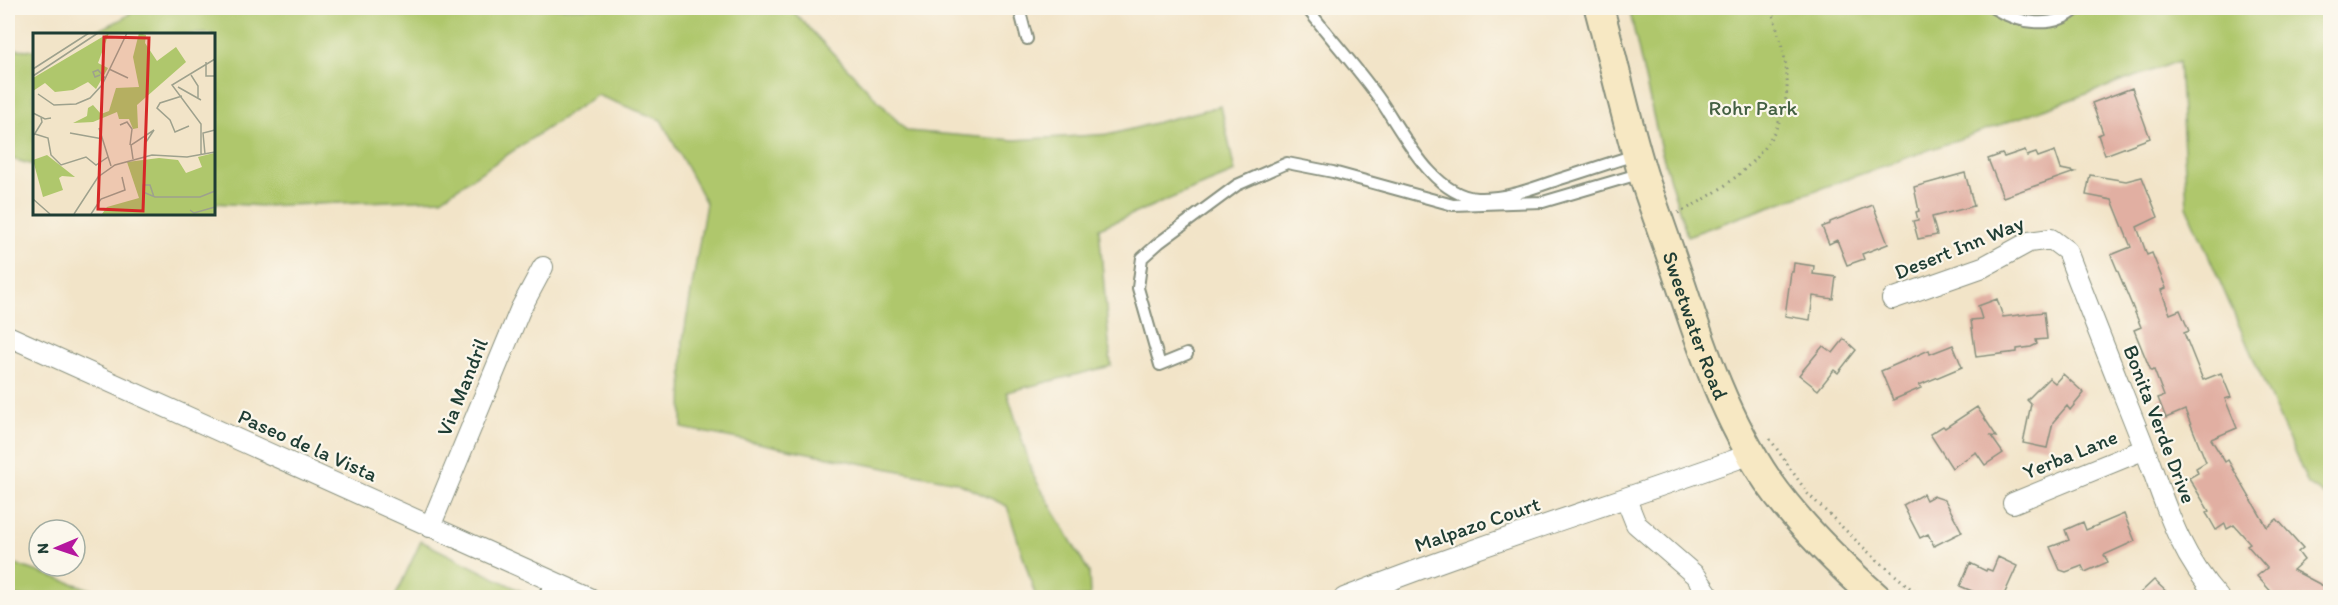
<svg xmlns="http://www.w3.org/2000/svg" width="2338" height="605" font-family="Itim,sans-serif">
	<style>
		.green { fill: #afc76c; stroke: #678250; stroke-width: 1.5 }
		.building { fill: #e1afa2 }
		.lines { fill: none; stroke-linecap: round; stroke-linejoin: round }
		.lane-casing { stroke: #88907e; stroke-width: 14 }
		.street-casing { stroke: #88907e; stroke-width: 22 }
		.secondary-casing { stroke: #88907e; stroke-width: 32 }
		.path { stroke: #88907e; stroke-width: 3; stroke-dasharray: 1.5 4.5; stroke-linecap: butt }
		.lane { stroke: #fff; stroke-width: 10 }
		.street { stroke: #fff; stroke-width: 20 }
		.secondary { stroke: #f7e8c3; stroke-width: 28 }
		.labels { text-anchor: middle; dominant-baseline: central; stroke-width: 4.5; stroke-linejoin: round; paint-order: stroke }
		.park-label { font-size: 21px; fill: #436042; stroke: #fbf7ec }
		.street-label { font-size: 21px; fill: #1f3d34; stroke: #fbf7ec }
		.inset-road { fill: none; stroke: #9ea18d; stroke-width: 1.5 }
		.view { fill: #d62828; fill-opacity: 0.15; stroke: #d62828; stroke-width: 3 }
		.inset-edge { fill: none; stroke: #1f3d34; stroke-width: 3 }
	</style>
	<rect width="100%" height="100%" fill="#fbf7ec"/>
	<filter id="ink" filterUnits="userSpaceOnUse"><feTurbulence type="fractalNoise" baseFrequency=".0167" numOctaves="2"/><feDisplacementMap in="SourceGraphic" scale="12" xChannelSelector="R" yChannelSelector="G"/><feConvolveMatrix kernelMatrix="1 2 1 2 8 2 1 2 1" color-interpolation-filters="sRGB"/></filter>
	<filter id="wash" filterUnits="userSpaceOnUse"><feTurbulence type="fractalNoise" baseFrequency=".008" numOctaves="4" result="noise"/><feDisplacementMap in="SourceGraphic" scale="24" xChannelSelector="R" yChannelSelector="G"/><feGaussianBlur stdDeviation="1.35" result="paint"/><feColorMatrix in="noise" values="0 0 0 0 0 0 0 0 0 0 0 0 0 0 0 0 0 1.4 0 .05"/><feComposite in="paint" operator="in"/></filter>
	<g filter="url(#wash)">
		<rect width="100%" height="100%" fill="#f2e4c8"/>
		<!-- green -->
		<path class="green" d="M137,8H790L907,131L1014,140L1112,134L1221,106L1235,172L1099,228L1111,366L1007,392L1033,475L1089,572L1090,597H1036L1007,506L956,482L682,428L683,340L706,203L661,120L597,95L441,199L263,206L213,203V34H90L122,19Z
			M1629,8H2330V499L2308,484L2187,206L2179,61L1687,236L1661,150Z
			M8,49L34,50V165L8,158Z
			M421,541L533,597H395Z
			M8,562L114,597H8Z"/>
		<g id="blocks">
			<!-- building -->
			<path class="building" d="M2132,88L2150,138L2105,155L2098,135L2103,133L2092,103Z
				M2025,150L2027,156L2036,153L2038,157L2055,151L2061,169L2075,172L2003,197L1988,159L2002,154L2004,157Z
				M1965,173L1974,206L1932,217L1937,235L1918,239L1913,221L1918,220L1916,212L1919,211L1914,187Z
				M2090,175L2126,181L2142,177L2158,217L2137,227L2147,255L2152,253L2166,288L2161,290L2170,314L2180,310L2189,331L2184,333L2203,380L2221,373L2231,397L2225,399L2237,428L2211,439L2225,462L2228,460L2267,527L2277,519L2303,548L2298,552L2304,560L2293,570L2331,590V597H2276L2257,576L2267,568L2247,545L2250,543L2234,525L2227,529L2225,524L2216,530L2208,516L2206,513L2209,511L2189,478L2198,473L2196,468L2206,462L2185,410L2166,418L2158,398L2164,396L2154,370L2151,371L2134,330L2141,327L2111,255L2131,247L2112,200L2086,195Z
				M1873,205L1888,244L1862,254L1864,259L1847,265L1837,240L1829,244L1822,227L1830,224V222Z
				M1794,263L1814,266L1813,274L1836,277L1833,299L1813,296L1810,320L1785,316L1791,272H1793Z
				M1997,299L2003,317L2044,312L2047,339L2036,340L2037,344L2031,347L2017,349V352L1976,357L1971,320L1982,319L1978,306Z
				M1844,339L1856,350L1838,373L1834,370L1818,390L1799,375L1823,346L1833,353Z
				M1953,345L1962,367L1919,385L1921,388L1893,400L1881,371L1929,350L1930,354Z
				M2063,374L2084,393L2070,410L2067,406L2053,422L2047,448L2023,443L2031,404L2027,400L2049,378L2055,383Z
				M1977,407L1997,437L1991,436L2003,453L1985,465L1976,452L1952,468L1930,434L1943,426L1945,428Z
				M1923,494L1926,500L1933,496L1945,500L1962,532L1934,546L1928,534L1920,538L1903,505Z
				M2124,514L2135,541L2104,555L2108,562L2085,572L2082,566L2066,572L2060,570L2050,547L2069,540L2065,530L2083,522L2086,530Z
				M1998,557L2017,566L2003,597H1986L1960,586L1970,563L1986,571L1987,569L1992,571Z
				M2154,580L2172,597H2136Z"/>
		</g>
	</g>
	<g filter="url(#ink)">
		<use href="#blocks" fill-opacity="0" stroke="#88907e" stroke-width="1.5"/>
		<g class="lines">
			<!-- lane casing -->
			<g class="lane-casing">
				<path id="lane" d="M1019,8L1027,39
					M1307,8C1330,38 1356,66 1378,97C1401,129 1432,196 1477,198C1505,199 1531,189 1557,180C1583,172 1609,163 1635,155
					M1993,8C2019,24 2054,30 2078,8
					M1187,354L1160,365L1138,288L1142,258L1160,242L1237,185L1287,163L1333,172L1453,205L1543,202L1642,173
					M1387,581L1392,598
					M543,598L551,581"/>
			</g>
			<!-- street casing -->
			<g class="street-casing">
				<path id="street" d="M1892,299L1983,267L2029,242L2051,239L2067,251C2091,314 2116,376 2141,439C2164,498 2175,549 2219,598
					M8,336L590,598
					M1626,499L1636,524L1696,576L1711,598
					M2013,503L2145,449
					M430,527L520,310L543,267
					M1344,598C1478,545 1616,503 1751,454"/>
			</g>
			<!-- secondary casing -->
			<g class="secondary-casing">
				<g id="secondary">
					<path id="s1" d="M1599,8C1614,63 1626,120 1643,175C1655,211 1668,246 1680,282C1703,351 1727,421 1768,481C1798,524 1838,563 1877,598"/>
				</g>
			</g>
			<!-- path -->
			<path class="path" d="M1678,213C1731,188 1791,142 1787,76C1785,53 1777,29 1771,8
				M1770,439L1808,494L1867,551L1922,598"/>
			<!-- lane -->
			<use href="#lane" class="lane"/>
			<!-- street -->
			<use href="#street" class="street"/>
			<!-- secondary -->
			<use href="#secondary" class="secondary"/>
		</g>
	</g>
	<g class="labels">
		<!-- park labels -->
		<g class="park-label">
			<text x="1753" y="107">Rohr Park</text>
		</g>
		<!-- street labels -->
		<g class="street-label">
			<text transform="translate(1959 247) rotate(-22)">Desert Inn Way</text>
			<text stroke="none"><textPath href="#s1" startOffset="332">Sweetwater Road</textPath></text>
			<text transform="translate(462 387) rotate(-68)">Via Mandril</text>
			<text transform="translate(2160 424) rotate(69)">Bonita Verde Drive</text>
			<text transform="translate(308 445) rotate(24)">Paseo de la Vista</text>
			<text transform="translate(2070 454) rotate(-22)">Yerba Lane</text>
			<text transform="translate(1477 524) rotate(-19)">Malpazo Court</text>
		</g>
	</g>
	<!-- overview -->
	<g transform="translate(33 33)">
		<rect width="182" height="182" fill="#f2e4c8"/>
		<path d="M76,0L65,30L75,35L63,56L55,49L40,57L22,59L12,50L0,58V45ZM106,0L113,2L112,10L124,28L143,14L153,29L104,72L105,95L100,96L96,86H86L84,79L60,89L40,90L54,83L55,75L60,72L68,81L76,78L83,55L106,54L100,24ZM181,120V181H69L74,174L106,165L94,129L126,125L145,127L153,140L169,134L165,124ZM14,122L42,144L29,143L26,145L30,157L10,164L0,127Z" fill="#afc76c"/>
		<path class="inset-road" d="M173,29V43H182M0,36L56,0M76,36L95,45M67,42L62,44L60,39L65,37L72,45M158,42L165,53V66M0,43L65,0M145,54L168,67M5,61L21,72L43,71L57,65L69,52L94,0M149,63L127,70L124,75L137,87L142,99L156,93M0,80L12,86L18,85M87,92L94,89L99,96L97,112M66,95L78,133M37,100L70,106M2,101L15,105L18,122L28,132L53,124L63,132L75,124M1,102L9,89L8,84M172,121L170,100L182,97M168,122V91L139,52L182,26M100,126L98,112L121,97L113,109M121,164L117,152H110V159L122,164H167L182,158M0,166L17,181M157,177L161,180L182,174M41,181L65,144L82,132L119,122L154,124L182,119M58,181L68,166L92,157L89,144"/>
		<path class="view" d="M71,4L116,5L110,178L65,176Z"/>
		<rect width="182" height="182" class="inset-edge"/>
	</g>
	<!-- margin -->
	<rect width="2338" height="605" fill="none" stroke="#fbf7ec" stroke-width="30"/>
	<!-- north arrow -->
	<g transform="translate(57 548) rotate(268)"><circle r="28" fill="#fbf7ec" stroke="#a3ada2" stroke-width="1.5"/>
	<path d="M0-4.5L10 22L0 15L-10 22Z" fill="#b5179e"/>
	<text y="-9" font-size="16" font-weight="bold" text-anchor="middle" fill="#1f3d34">N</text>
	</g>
</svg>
